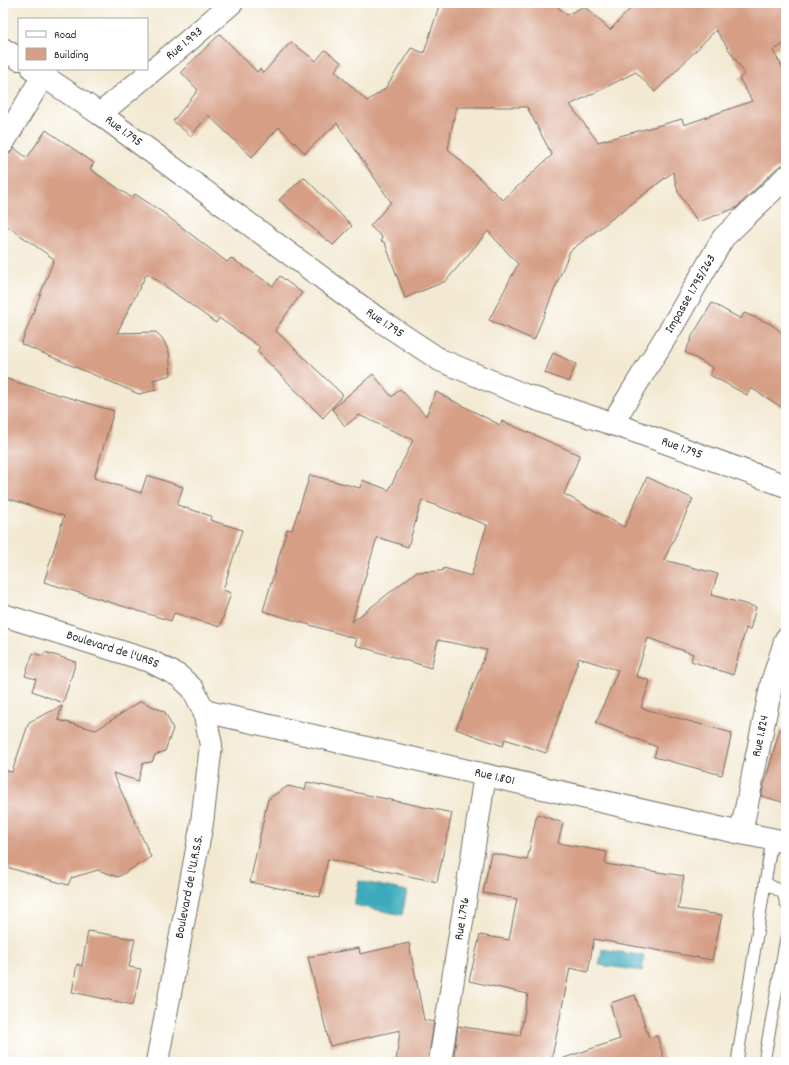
<svg xmlns="http://www.w3.org/2000/svg" width="789" height="1065" font-family="Dekko,sans-serif">
	<style>
		.water { fill: #3daabb; stroke: #346a73 }
		.building { fill: #d69e85; fill-rule: evenodd }
		.lines { fill: none; stroke-linecap: round; stroke-linejoin: round }
		.service-casing { stroke: #716e65; stroke-width: 13 }
		.minor-casing { stroke: #716e65; stroke-width: 24 }
		.tertiary-casing { stroke: #716e65; stroke-width: 24 }
		.service { stroke: #fff; stroke-width: 11 }
		.minor { stroke: #fff; stroke-width: 22 }
		.tertiary { stroke: #fff; stroke-width: 22 }
		.labels { text-anchor: middle; dominant-baseline: central; stroke-width: 3.5; stroke-linejoin: round; paint-order: stroke }
		.street-label { font-size: 13px; fill: #2b2b2b; stroke: #fff }
	</style>
	<rect width="100%" height="100%" fill="#fff"/>
	<filter id="ink" filterUnits="userSpaceOnUse"><feTurbulence type="fractalNoise" baseFrequency=".025" numOctaves="2"/><feDisplacementMap in="SourceGraphic" scale="8" xChannelSelector="R" yChannelSelector="G"/><feConvolveMatrix kernelMatrix="1 2 1 2 8 2 1 2 1" color-interpolation-filters="sRGB"/></filter>
	<filter id="wash" filterUnits="userSpaceOnUse"><feTurbulence type="fractalNoise" baseFrequency=".012" numOctaves="4" result="noise"/><feDisplacementMap in="SourceGraphic" scale="16" xChannelSelector="R" yChannelSelector="G"/><feGaussianBlur stdDeviation="0.9" result="paint"/><feColorMatrix in="noise" values="0 0 0 0 0 0 0 0 0 0 0 0 0 0 0 0 0 1.4 0 .05"/><feComposite in="paint" operator="in"/></filter>
	<g filter="url(#wash)">
		<rect width="100%" height="100%" fill="#f3e9d2"/>
		<!-- water -->
		<path class="water" d="M359,881L407,891L402,915L354,905Z
			M602,949L644,956L642,971L599,965Z"/>
		<g id="blocks">
			<!-- building -->
			<path class="building" d="M440,3H553L567,15L584,6L610,30L636,3H786V42L773,51L786,73V165H783L777,168L736,208L698,222L678,192L673,172L570,251L534,340L489,320L518,264L488,231L446,281L405,298L385,243L381,241L382,237L370,226L391,202L337,123L305,153L279,127L252,157L208,115L191,136L173,121L198,90L181,72L220,34L257,72L260,69L263,73L291,42L316,61L325,50L341,62L335,71L367,101L385,89L411,48L424,53ZM716,30L745,74L739,78L752,101L684,125L682,119L598,142L570,105L636,72L655,92ZM456,107H527L552,155L503,200L448,149Z
				M46,130L94,163L90,169L132,198L135,194L162,212L227,262L231,258L273,286L280,276L302,293L275,330L343,395L323,418L257,351L260,347L219,318L216,323L147,273L117,333L156,332L163,339L169,352L171,375L153,380L156,390L139,394L21,344L54,259L3,223V155L9,154L14,148L27,158Z
				M304,177L352,226L333,245L279,200Z
				M712,303L741,319L744,313L771,324L786,336V410L751,388L747,395L710,375L713,368L685,352L692,338H691Z
				M553,353L576,364L569,382L545,373Z
				M373,374L392,397L400,389L426,416L436,392L500,425L502,421L580,455L564,494L624,527L647,477L693,499L664,560L718,574L711,595L756,607L750,630L746,628L733,675L691,661L693,654L648,638L636,676L650,681L641,708L732,733L722,775L654,757L657,747L596,723L618,670L579,658L546,753L505,739L503,746L456,729L487,650L438,640L431,668L355,645L357,639L263,611L287,529L292,530L310,475L360,488L362,480L389,490L413,440L359,415L345,426L332,409ZM422,500L487,525L471,576L444,568L442,571L416,572L352,622L377,537L408,547Z
				M3,378L114,411L94,478L141,493L147,475L183,487L177,505L211,516L210,520L242,530L223,590L231,593L220,627L174,613L171,621L44,582L64,516L3,497Z
				M45,652L76,662L63,703L32,691L36,679L25,676L33,653L43,656Z
				M141,701L165,712L173,729L165,751L155,755L152,762L143,763L138,781L113,773L151,857L118,877L98,870L71,878L68,885L3,866V770L12,772L29,722L62,706L58,720L96,730Z
				M780,729L786,730V803L761,796Z
				M307,782L452,813L437,882L328,859L320,897L250,882L268,799L288,786L305,790Z
				M537,814L563,823L558,843L607,852L605,864L684,876L678,909L722,915L712,960L594,939L588,972L570,968L551,1062H453L458,1026L520,1036L528,994L469,981L480,935L509,940L517,899L483,893L491,853L527,860Z
				M88,931L135,939L129,967L141,969L133,1005L72,992L77,964L82,966Z
				M409,943L424,1020L434,1022L428,1062H396L400,1030L330,1046L308,957L359,948L360,954Z
				M635,995L649,1038L657,1036L665,1062H565L564,1058L620,1039L610,1003Z"/>
		</g>
	</g>
	<g filter="url(#ink)">
		<use href="#blocks" fill-opacity="0" stroke="#716e65" stroke-width="1"/>
		<g class="lines">
			<!-- service casing -->
			<g class="service-casing">
				<path id="service" d="M766,883L783,893L786,904
					M737,1062L772,839
					M764,1062L786,938"/>
			</g>
			<!-- minor casing -->
			<g class="minor-casing">
				<g id="minor">
					<path d="M3,49L19,59"/>
					<path id="s1" d="M33,69L100,114L378,319L440,360L524,395L631,430L786,486"/>
					<path id="s2" d="M100,114L188,41L232,3"/>
					<path d="M3,143L43,76"/>
					<path id="s3" d="M612,424L673,325L723,238L786,177"/>
					<path id="s4" d="M204,711L741,833L786,842"/>
					<path id="s5" d="M741,833L772,682L786,639"/>
					<path id="s6" d="M440,1062L485,775"/>
				</g>
			</g>
			<!-- tertiary casing -->
			<g class="tertiary-casing">
				<g id="tertiary">
					<path id="s7" d="M3,615L150,661L179,676L193,689L204,711L211,745L202,823L157,1062"/>
				</g>
			</g>
			<!-- service -->
			<use href="#service" class="service"/>
			<!-- minor -->
			<use href="#minor" class="minor"/>
			<!-- tertiary -->
			<use href="#tertiary" class="tertiary"/>
		</g>
	</g>
	<g class="labels">
		<!-- street labels -->
		<g class="street-label">
			<text stroke="none"><textPath href="#s2" startOffset="110">Rue 1.993</textPath></text>
			<text stroke="none"><textPath href="#s1" startOffset="110">Rue 1.795</textPath></text>
			<text stroke="none"><textPath href="#s3" startOffset="152">Impasse 1.795/263</textPath></text>
			<text stroke="none"><textPath href="#s1" startOffset="434">Rue 1.795</textPath></text>
			<text stroke="none"><textPath href="#s1" startOffset="758">Rue 1.795</textPath></text>
			<text stroke="none"><textPath href="#s7" startOffset="115">Boulevard de l'URSS</textPath></text>
			<text stroke="none"><textPath href="#s5" startOffset="99">Rue 1.824</textPath></text>
			<text stroke="none"><textPath href="#s4" startOffset="298">Rue 1.801</textPath></text>
			<text transform="translate(190 887) rotate(-79)">Boulevard de l'U.R.S.S.</text>
			<text stroke="none"><textPath href="#s6" startOffset="145">Rue 1.796</textPath></text>
		</g>
	</g>
	<!-- margin -->
	<rect width="789" height="1065" fill="none" stroke="#fff" stroke-width="16"/>
	<!-- legend -->
	<rect x="18" y="18" width="130" height="52" fill="#ffffff" stroke="#aaaaaa"/>
	<rect x="26" y="31" width="20" height="6" fill="#ffffff" stroke="#aaaaaa"/>
	<text x="54" y="38" font-size="12" fill="#2b2b2b">Road</text>
	<rect x="26" y="48" width="20" height="12" fill="#d69e85" stroke="#aaaaaa"/>
	<text x="54" y="58" font-size="12" fill="#2b2b2b">Building</text>
</svg>
